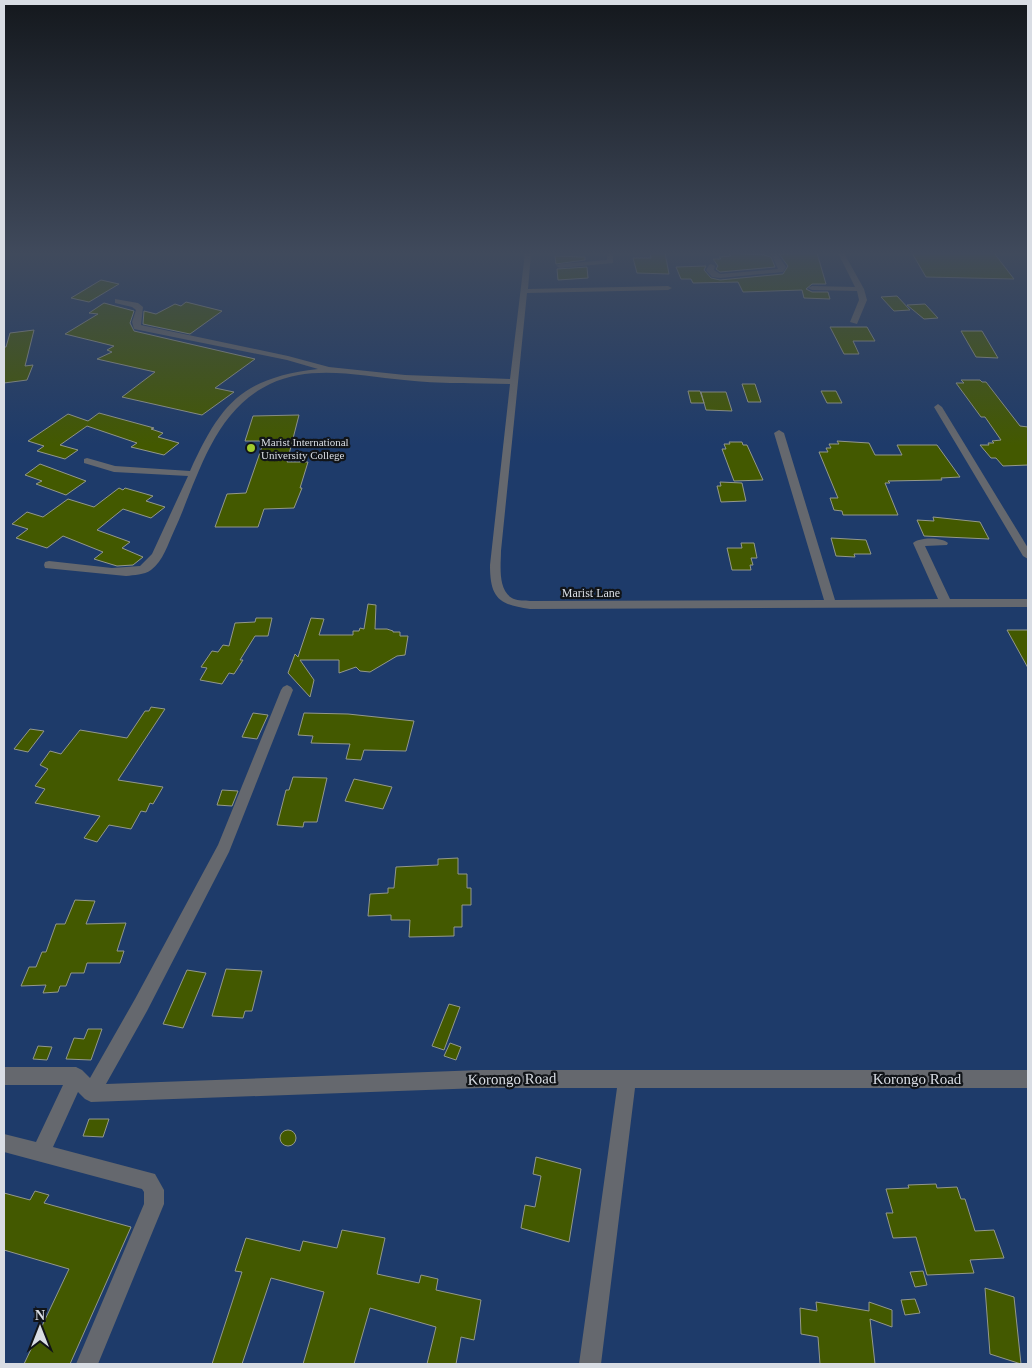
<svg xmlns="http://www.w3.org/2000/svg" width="1032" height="1368" font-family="Georgia,serif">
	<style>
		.green { fill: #1e3b6a }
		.building { fill: #435900; stroke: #93988b }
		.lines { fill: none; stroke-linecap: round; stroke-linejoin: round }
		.minor { fill: #65686e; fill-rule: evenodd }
		.poi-dot { fill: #9fca2d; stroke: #111418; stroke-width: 2 }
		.labels { text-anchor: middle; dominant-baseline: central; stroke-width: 4.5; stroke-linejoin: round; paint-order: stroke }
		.far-poi-label { font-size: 11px; fill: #d9dde4; stroke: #111418; text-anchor: start }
		.street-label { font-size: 12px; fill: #d9dde4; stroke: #111418 }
		.near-street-label { font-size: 15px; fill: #d9dde4; stroke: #111418 }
	</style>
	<rect width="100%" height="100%" fill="#252b35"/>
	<!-- green -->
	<path class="green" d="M4,253H1028V1364H4Z"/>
	<!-- building -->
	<path class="building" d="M650,253H665L669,274L637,273L633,258H651Z
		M729,253L764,255L771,257L775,267L720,272L716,269L718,266L713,259H721L719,257L731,256Z
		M817,253L826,284H812L806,289L812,292H828L830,299L804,298L802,290L743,292L738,282L693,283L691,279H681L676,267L706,266L704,270L711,278L720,280L783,274L788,266L779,254Z
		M912,253H994L1014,279L926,277Z
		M555,256L585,257V260L556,264Z
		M587,267L588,278L558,280L557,269Z
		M101,280L119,284L89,302L71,298Z
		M897,296L910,310L894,311L881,297Z
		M186,302L222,311L190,334L143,324L144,311L156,314L175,304L181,306Z
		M104,303L134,311L130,323L134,331L255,359L215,388L234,392L202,415L122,397L155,372L97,359L112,352L107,350L114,346L65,334L98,314L89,313Z
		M925,304L938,318L924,319L907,305Z
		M830,327H867L875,341H853L859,354H844Z
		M34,330L25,366L33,365L27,380L4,383V347H6L10,333Z
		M961,331H982L998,358L976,357Z
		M961,380H980L982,382H986L1020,426L1028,427V465L1003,466L996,458H991L980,445H989L988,443H994L992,441L1001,440L985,417H981L956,383H964Z
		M742,384H755L761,402H748Z
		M688,391H700L704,403H691Z
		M821,391H836L842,403H827Z
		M701,392H726L732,411L706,410Z
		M99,413L154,428L151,429L163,433L158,437L179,443L164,455L131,447L137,443L87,426L60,445L78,450L65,459L37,451L44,446L28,441L68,414L88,421Z
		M299,415L287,462H308L300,488H302L294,508L264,509L258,527H215L227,494L246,493L264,441H245L253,416Z
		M837,441L869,443L875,455H902L897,445H937L960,477L941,478L942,480L888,481L890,483H885L898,515H843L842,511L834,510L830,498H838L819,452H828L826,448H831L829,444H839Z
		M729,442H742L743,445H747L763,480L734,481L722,449H726L724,444H730Z
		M40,464L86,481L66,495L36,484L42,481L25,475Z
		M720,482L742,483L746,501L721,502L717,486H721Z
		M119,488L123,490L125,488L153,496L146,501L165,507L151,518L123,509L97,530L130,542L122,548L143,557L133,565L117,566L94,559L103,552L63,536L47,548L16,538L28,529L12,524L27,512L43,517L68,499L94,507Z
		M933,517L980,522L989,539L924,536L917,520L934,521Z
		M831,538L866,540L871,554H854L855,557L836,556Z
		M741,543H754L757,558H751L753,565H750L751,570H732L727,548H742Z
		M368,604L376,605L375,629H387L393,631V632H400V636H408L405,655L397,656L370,672L360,671L356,667L339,673V660H300L314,680L310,697L288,673L295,654L298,657L311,618L324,619L319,635H353V631H359L360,628L364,629Z
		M256,618H272L268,636H255L240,660H243L234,674L229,673L222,684L200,680L207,668L201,667L212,651L218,652L223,645L229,646L235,623L255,622Z
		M1007,630H1028V668Z
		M151,707L165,709L118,780L163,787L153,804L150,803L146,812L141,811L131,829L109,825L97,842L84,838L100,816L35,803L45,789L35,786L48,769L40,765L50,751L61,754L80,730L127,738L145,711H149Z
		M253,713L268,715L257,739L242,737Z
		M304,713L348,714L414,721L406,751L364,750L361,760L346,759L350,744L311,743L313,736L298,735Z
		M30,729L44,731L28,752L14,749Z
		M293,777L327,778L317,822H304L303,827L277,825L286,790H289Z
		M354,779L392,787L383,809L345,801Z
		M222,790L238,791L232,806L217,805Z
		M458,858V874H467V888H471V905H462V927H454V936L409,937L410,920H391V915L368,916L370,894L388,893V888H394L396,867L438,865V859Z
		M75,900L95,901L86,924L126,923L117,951H124L120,963H87L84,973H71L66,986H60L58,992L43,993L46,985L21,986L29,967H36L42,952H46L56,924H65Z
		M226,969L262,971L252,1011H245L243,1018L212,1016Z
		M187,970L206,973L183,1028L163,1024Z
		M449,1004L460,1007L444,1050L432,1046Z
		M88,1029H102L91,1060L66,1059L74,1038L84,1039Z
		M450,1043L461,1047L456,1060L444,1056Z
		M38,1046L52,1047L47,1060L33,1059Z
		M89,1119H109L103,1137L83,1136Z
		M280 1138a8 8 0 1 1 16 0a8 8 0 1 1-16 0Z
		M536,1157L581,1169L569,1242L521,1228L525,1205L535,1207L541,1176L533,1174Z
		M936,1184L937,1188L957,1187L961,1199H965L975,1231L994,1230L1004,1258L970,1260L974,1273L927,1275L916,1237L893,1238L886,1213H893L886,1189L909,1188L908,1185Z
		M35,1191L49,1195L44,1203L131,1227L70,1364H24L69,1269L4,1250V1193L30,1200Z
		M342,1230L385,1238L377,1274L419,1283L421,1275L438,1279L436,1290L481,1300L474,1340L461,1337L456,1364H427L436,1327L370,1308L354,1364H303L324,1292L271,1278L242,1364H212L242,1272L235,1271L246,1238L300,1251L303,1241L337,1248Z
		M923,1271L927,1285L915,1287L910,1272Z
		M985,1288L1014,1297L1021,1364L990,1354Z
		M915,1299L920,1313L905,1315L901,1300Z
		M816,1302L869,1311V1302L892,1310V1327L870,1319L875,1364H820L818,1337L801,1334L800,1308L817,1311Z"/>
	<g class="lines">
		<!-- minor -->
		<path class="minor" d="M525,253H531L528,289L668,286L672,288L668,290L527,293L501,551C501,565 497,592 514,599C518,601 525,600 530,601L824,600L774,433L779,430L784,433L835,600L938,599L913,543C919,537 942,537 948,543L947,545L925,546L950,599H1028V607L530,609C499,605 490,598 490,565L510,384C475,383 439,384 404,380C360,376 312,364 270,384C212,412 198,479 174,531C168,544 163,561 151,570C144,575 134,575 126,576L45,568L44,565L45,562L49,561L112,568L140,566L152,554L188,476L114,472L84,463V459L87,458L115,466L190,471C221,403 242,378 318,369L287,360L134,329L132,322L136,310L132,307L115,303V299L138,303L143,307L141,325L288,356L329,367L405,375L510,379Z
			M607,253H613V263L560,268L556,266L560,264L607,260Z
			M764,253L777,254L786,267L783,272L720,278L712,277L706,270L709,265L711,264L715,266L714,270L720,274L778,269L772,256Z
			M838,253H844L864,289L867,300L857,324L850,322L859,300L857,291L812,290L808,288L812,286L855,287Z
			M938,404L942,407L1028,548V559L1023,556L934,407Z
			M287,685L291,687L293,690L229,852L147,1011L106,1084L481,1070H1028V1088H635L601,1364H579L617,1088H481L91,1102L85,1099L78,1092L53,1147L155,1174L164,1190V1204L98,1364H76L144,1204V1192L142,1189L4,1152V1134L36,1142L63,1085H4V1067H76L82,1070L90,1078L135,999L218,845L281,690L283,687Z"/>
	</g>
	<!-- sky -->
	<linearGradient id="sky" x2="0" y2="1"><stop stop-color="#14181d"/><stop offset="0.57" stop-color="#404a5c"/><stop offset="1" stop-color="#404a5c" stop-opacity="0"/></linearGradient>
	<rect width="1032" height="445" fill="url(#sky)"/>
	<!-- markers -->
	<circle class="poi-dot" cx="251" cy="448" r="5"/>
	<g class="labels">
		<!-- far-poi labels -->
		<g class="far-poi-label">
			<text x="261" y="442">Marist International<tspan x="261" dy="13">University College</tspan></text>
		</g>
		<!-- street labels -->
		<g class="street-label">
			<text x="591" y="593">Marist Lane</text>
		</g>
		<!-- near-street labels -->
		<g class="near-street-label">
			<text transform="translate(512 1079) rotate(-1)">Korongo Road</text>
			<text x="917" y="1079">Korongo Road</text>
		</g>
	</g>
	<!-- border -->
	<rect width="1032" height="1368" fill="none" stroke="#d9dde4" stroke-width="10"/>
	<!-- north arrow -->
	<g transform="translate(40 1328)" stroke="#111418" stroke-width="4" paint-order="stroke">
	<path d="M0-4L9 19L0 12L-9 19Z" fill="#d9dde4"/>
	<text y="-8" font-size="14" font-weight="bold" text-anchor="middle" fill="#d9dde4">N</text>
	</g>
</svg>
